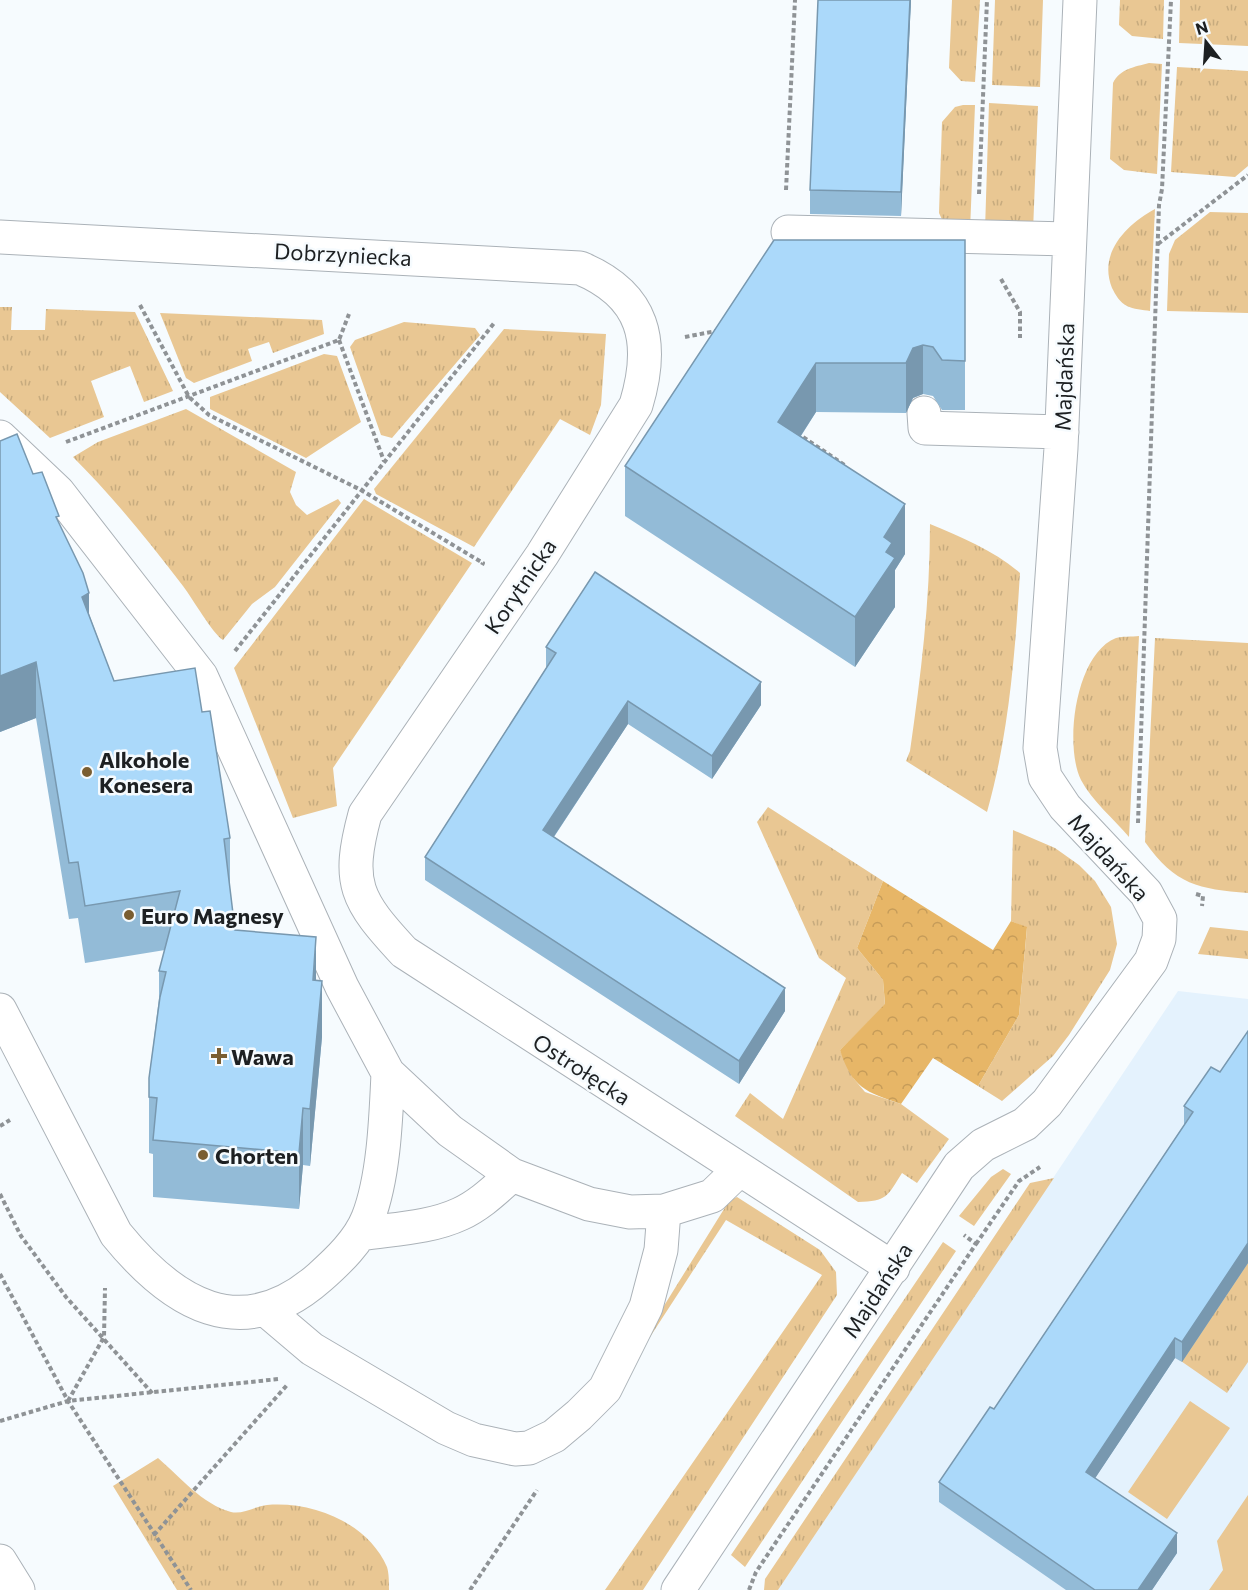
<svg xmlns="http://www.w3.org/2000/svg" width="1248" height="1590" font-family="Commissioner,sans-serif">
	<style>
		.built { fill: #e4f2fd }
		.grass { fill: url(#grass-tufts) }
		.forest { fill: url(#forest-crowns) }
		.pitch { fill: #e9c793 }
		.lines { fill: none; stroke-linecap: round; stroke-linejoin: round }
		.minor-casing { stroke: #abb2b8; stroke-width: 35 }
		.path { stroke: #8f9396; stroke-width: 4; stroke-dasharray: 4.5 3; stroke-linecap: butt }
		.minor { stroke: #fff; stroke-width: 33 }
		.wall { fill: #93bbd7 }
		.shaded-wall { fill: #7898af }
		.building { fill: #abd9fa; stroke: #7898af; stroke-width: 1.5 }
		.poi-dot { fill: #7a5e31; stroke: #f6fbfe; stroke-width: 2 }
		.labels { text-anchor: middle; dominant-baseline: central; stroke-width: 5; stroke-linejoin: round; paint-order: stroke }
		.street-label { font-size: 22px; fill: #1d2022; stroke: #f6fbfe }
		.poi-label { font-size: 22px; font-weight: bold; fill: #1d2022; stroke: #f6fbfe; text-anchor: start }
	</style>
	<defs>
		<pattern id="grass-tufts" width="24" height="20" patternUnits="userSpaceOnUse" patternTransform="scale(1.5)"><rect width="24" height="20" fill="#e9c793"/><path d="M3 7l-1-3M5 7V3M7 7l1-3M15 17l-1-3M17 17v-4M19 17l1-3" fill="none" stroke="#c7ab7e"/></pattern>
		<pattern id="forest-crowns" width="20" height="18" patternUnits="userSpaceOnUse" patternTransform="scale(1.5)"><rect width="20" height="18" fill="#e7b667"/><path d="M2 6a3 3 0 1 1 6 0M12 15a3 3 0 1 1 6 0" fill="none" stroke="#c69c59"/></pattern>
	</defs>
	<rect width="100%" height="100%" fill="#f6fbfe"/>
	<!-- built -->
	<path class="built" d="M1178,991L1248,999V1590H778Z"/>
	<!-- grass -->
	<path class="grass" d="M952,0H980L975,82L961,81L949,68Z
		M995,0H1043L1040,87L992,85Z
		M1120,0H1164L1163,39L1132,36L1119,25Z
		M1180,0H1248V46L1179,43Z
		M1149,63L1162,64L1157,174L1124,170L1110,159L1113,83C1120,69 1134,67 1149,63Z
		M1177,67L1248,71V166L1235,177L1171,172Z
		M989,103L1038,106L1033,231L985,230Z
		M963,105H975L970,231L945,226L939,213L942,122L955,107Z
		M1155,209L1150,311C1143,310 1133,309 1127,306C1120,303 1115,294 1112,288C1098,253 1126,225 1155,209Z
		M1210,212L1248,213V313L1167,311L1169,254L1175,240Z
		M0,307H12L11,330H45L46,309L135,312L173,391L144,402L130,366L91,381L104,417L50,438L0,392Z
		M160,313L322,320L324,334L273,353L269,342L248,349L252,361L194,383L186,378Z
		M404,322L475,328L480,335L392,438L381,435L350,347L355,340Z
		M504,329L606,334L601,405L590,435L560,419L474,547L376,494L374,489Z
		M324,354L337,356L361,422L306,458L210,409V397Z
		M186,409L296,472L290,492L296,505L307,515L338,499L341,503L275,587L252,604L223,640C212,633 193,599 183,586C148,540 113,497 73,457L98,442Z
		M364,499L472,563L333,768L337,806L293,818L234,668Z
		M930,524C961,537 995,551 1020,573C1015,654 1009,734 987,812L906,761L910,751C921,675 930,601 930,524Z
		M1139,636L1129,837C1114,819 1092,801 1081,780C1064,746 1075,654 1116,638C1122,636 1132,637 1139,636Z
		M1155,638L1248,643V893C1199,889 1175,885 1145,842Z
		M768,807L883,881L857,948L883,980L885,1005L840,1050L854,1079L865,1092L901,1104L949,1139L917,1183L902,1173C887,1197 887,1201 858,1202L735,1116L750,1093L783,1119L846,978L819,958L757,822Z
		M1013,830L1055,848L1079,865L1095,881L1111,907L1117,944L1110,970L1069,1035L1053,1056L1002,1101L978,1086L1019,1015L1027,928L1011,921Z
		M1210,927L1248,931V959L1198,954Z
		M1003,1169L1011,1174L974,1226L959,1216L991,1177Z
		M1054,1178L778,1590H764L765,1579L1030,1183Z
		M737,1197L820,1250L836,1272L837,1295L643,1590H605L822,1275L726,1220L635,1360L631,1359L729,1201Z
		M943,1242L956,1251L745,1567L731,1555Z
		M1248,1258V1362L1227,1393L1178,1359Z
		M158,1458C180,1477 202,1504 231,1512C242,1515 256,1506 267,1505C313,1501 368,1523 387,1567C389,1573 389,1583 389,1590H177L113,1486Z"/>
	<!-- forest -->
	<path class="forest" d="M883,881L993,950L1011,921L1027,927L1019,1015L978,1086L933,1058L901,1104C866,1092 852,1088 840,1050L885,1004L883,980L857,948Z"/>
	<!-- pitch -->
	<path class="pitch" d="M1190,1401L1230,1428L1167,1519L1128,1492Z
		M1248,1495V1590H1209L1223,1570L1217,1541Z"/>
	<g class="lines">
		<!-- minor casing -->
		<g class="minor-casing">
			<path id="minor" d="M788,232L1069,239
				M0,237L580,268C645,295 655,342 636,405L542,555L365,814C346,884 356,900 404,952L893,1268
				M924,413L925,428L1062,432
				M0,437L58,492L201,676L342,987L388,1073L450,1131L512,1175L589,1204L630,1212L664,1211L712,1196L739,1170
				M0,1010L116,1234C172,1303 241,1347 320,1277C338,1261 359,1241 368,1218C384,1177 386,1117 388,1073
				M361,1234C393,1229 430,1228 460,1214C480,1205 496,1189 512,1175
				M266,1310L312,1349L446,1428L474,1440L515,1449L529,1448L554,1436L579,1415L605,1389L646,1307L661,1250L664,1211
				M0,1561L18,1590
				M678,1590L959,1166L983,1145L1025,1124L1047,1103L1151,961L1159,939L1160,919L1146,893L1065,807L1045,777L1040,748L1061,448L1080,0"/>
		</g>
		<!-- path -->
		<path class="path" d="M786,190L795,0
			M979,194L987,0
			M1158,244L1248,175
			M1001,279L1020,312V338
			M140,305L189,397L209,415L361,490L483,563L482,565
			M685,337L716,331
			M339,340L384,461
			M797,433L846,466
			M66,442L339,340L349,314
			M235,651L495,322
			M1138,823L1159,205L1162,189L1171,0
			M1196,894L1203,896L1202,906
			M0,1126L10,1120
			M0,1194L21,1236L66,1297L153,1394
			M976,1244L1019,1181L1040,1167
			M0,1274L68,1401L191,1590
			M68,1401L104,1337L105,1288
			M0,1421L68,1401L279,1379
			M154,1535L288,1384
			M470,1590L537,1490
			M749,1590L756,1572L976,1244L964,1235"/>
		<!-- minor -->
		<use href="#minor" class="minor"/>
	</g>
	<!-- wall -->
	<path class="wall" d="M911,0L901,216L810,214V190Z
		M965,240V410H942L933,396L923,394L913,398L906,413L816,412L801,436L905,554L895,570V607L855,667L625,516V466Z
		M0,441L33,474L59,524L89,614L114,681L202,712L230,838V890L235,930L316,980L322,1037L310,1166L303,1165L299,1209L153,1197V1154L149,1153V1078L159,998V971L165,950L85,963L78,918L69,919L36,718L0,732Z
		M546,647L761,705L712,779L628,724L554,837L785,1011L739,1084L425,880V857L546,668Z
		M1248,1031V1263L1182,1362L1175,1358L1095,1478L1177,1553L1152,1590H1066L939,1502V1482L994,1409L1184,1125V1106L1220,1072Z"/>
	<!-- shaded-wall -->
	<path class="shaded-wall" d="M910,0H911L901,216V192Z
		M923,345V394L913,398L906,413V363L913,348Z
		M816,363V412L778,471V422Z
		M905,504V554L895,570V607L855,667V617L884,537Z
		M89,593V649L82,597Z
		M36,662V718L0,732V676Z
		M761,682V705L712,779V756Z
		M628,701V724L543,853V830Z
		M316,937V994L313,980Z
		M322,981V1037L310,1166V1109Z
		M785,988V1011L739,1084V1061Z
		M303,1108V1165L299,1209V1153Z
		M1248,1243V1263L1182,1362V1342Z
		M1175,1338V1358L1086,1492V1472Z
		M1177,1533V1553L1152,1590H1138Z"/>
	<!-- building -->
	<path class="building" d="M818,0H910L901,192L810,190Z
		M774,240H965V361L942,360L933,347L923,345L913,348L906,363H816L778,422L905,504L884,537L892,543L886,552L895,558L855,617L625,466Z
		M17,434L33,474L42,472L59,516L56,517L83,573L89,593L82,597L114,681L195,668L202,712L210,711L226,812L230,838L224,839L235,930L316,937L313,980L322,981L310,1109L303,1108L299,1153L153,1140L157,1098L149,1097V1078L160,997L166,972L159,971L180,891L85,906L78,862L69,863L36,662L0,676V441Z
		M595,572L761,682L712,756L628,701L543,830L785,988L739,1061L425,857L556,653L546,647Z
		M1248,1031V1243L1182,1342L1175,1338L1086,1472L1177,1533L1138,1590H1095L939,1482L990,1407L994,1409L1193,1112L1184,1106L1211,1067L1220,1072Z"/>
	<!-- markers -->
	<g class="poi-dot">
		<circle cx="87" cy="772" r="6"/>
		<circle cx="129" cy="915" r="6"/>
		<path d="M216 1047h6v6h6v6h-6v6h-6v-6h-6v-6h6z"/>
		<circle cx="203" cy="1155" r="6"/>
	</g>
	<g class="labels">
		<!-- street labels -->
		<g class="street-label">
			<text transform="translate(343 254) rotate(3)">Dobrzyniecka</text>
			<text transform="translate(1064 377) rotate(-88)">Majdańska</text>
			<text transform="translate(520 586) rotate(-56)">Korytnicka</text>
			<text transform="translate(1109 857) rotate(48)">Majdańska</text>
			<text transform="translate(582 1069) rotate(33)">Ostrołęcka</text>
			<text transform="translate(877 1290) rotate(-57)">Majdańska</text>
		</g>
		<!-- poi labels -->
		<g class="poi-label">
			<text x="99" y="759">Alkohole<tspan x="99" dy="25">Konesera</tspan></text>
			<text x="141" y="915">Euro Magnesy</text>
			<text x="231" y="1056">Wawa</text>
			<text x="215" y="1155">Chorten</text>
		</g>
	</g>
	<!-- north arrow -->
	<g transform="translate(1206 42) rotate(343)" stroke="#f6fbfe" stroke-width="4.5" paint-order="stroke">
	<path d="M0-4.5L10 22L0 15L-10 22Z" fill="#1d2022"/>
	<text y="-9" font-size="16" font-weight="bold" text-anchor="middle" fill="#1d2022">N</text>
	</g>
</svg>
